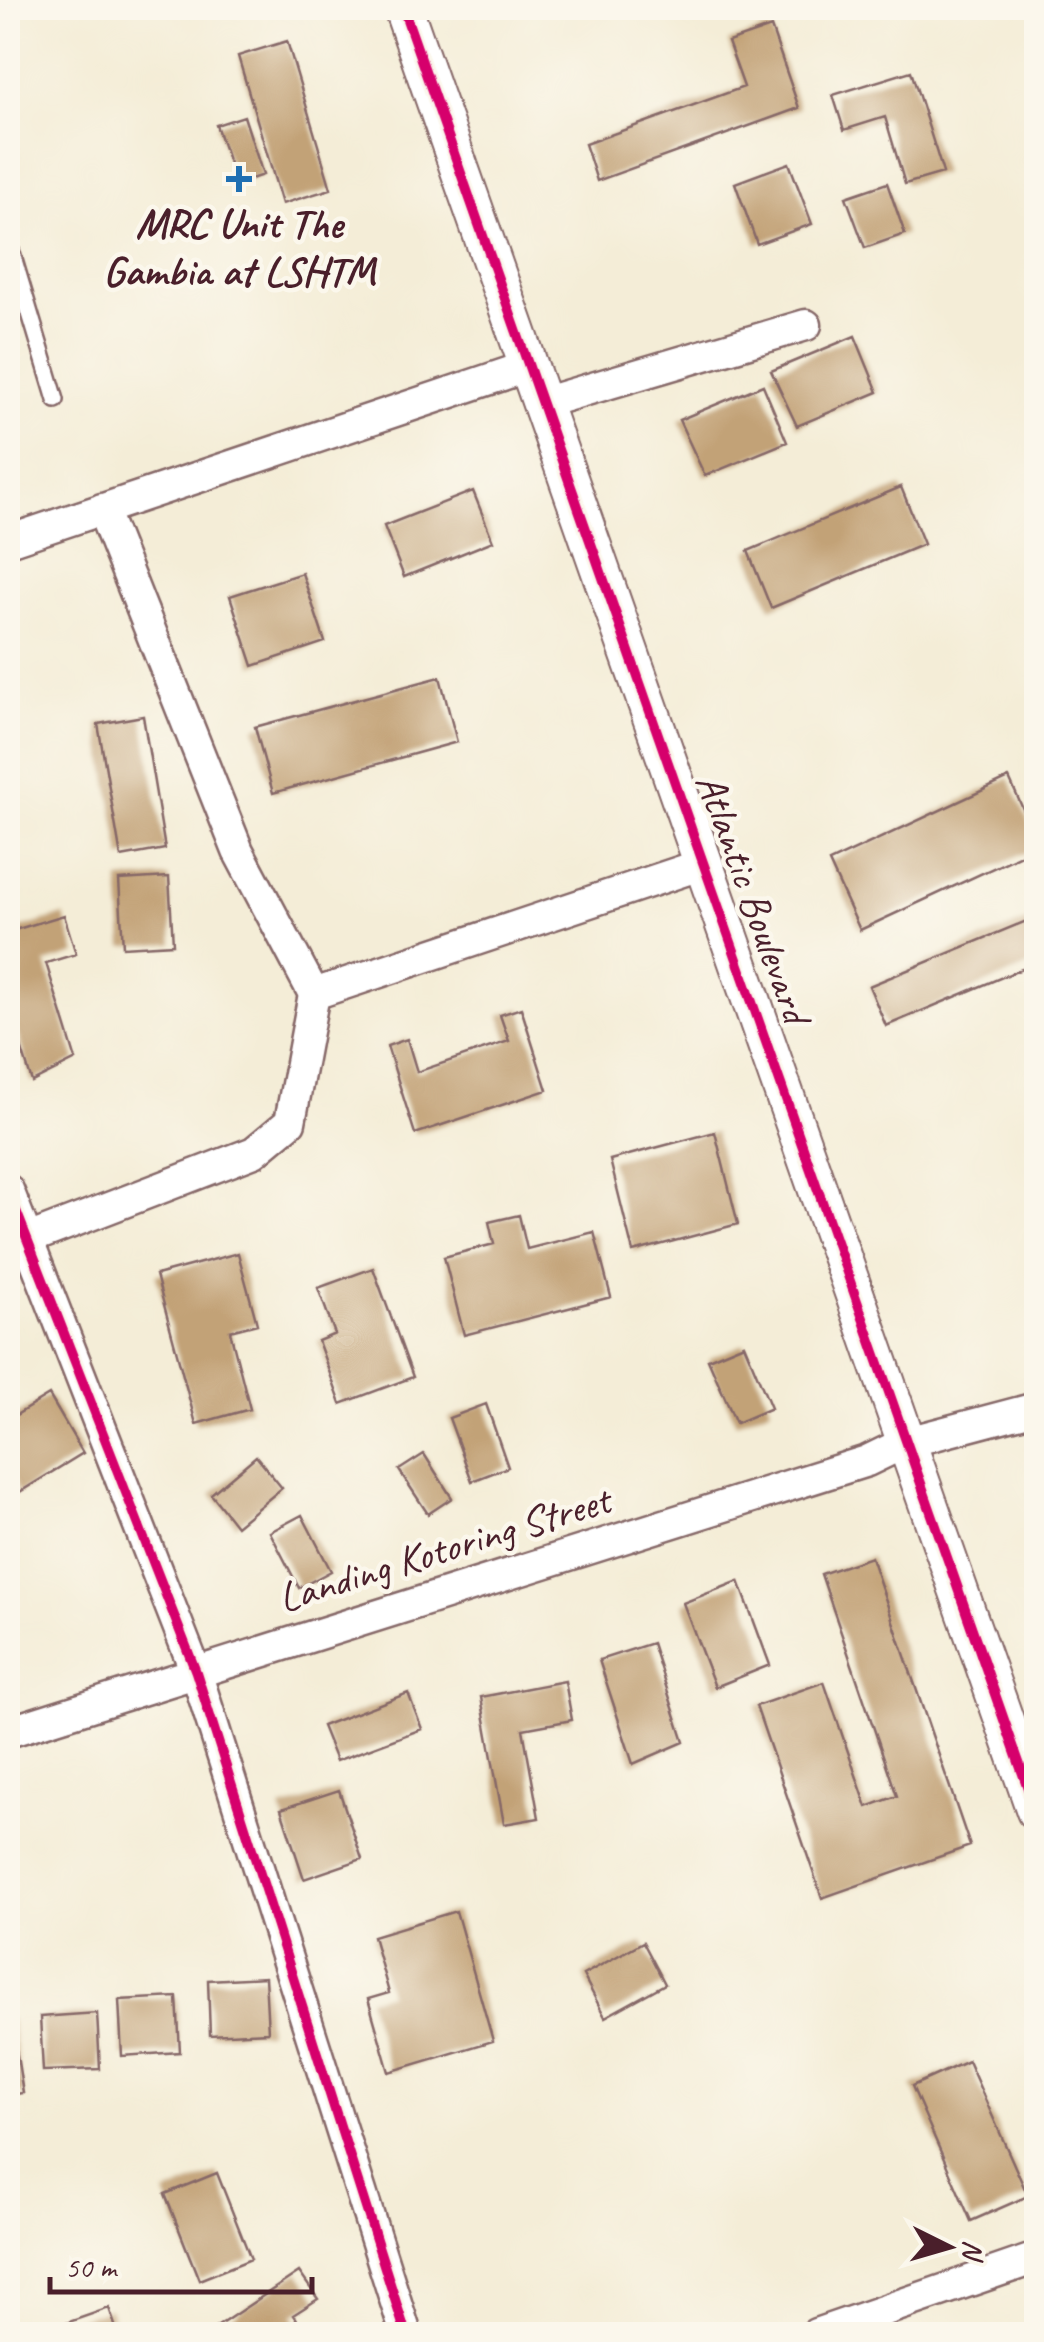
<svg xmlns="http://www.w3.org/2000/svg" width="1044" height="2342" font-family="Caveat,sans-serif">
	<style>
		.building { fill: #c2a277 }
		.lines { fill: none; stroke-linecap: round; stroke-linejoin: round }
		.service-casing { stroke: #866767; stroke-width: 20 }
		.minor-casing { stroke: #866767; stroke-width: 35 }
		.tertiary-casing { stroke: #866767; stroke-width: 42 }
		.service { stroke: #fff; stroke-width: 15 }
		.minor { stroke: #fff; stroke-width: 30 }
		.tertiary { stroke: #fff; stroke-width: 38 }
		.cycleway-casing { stroke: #fbf7ec; stroke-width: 16 }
		.cycleway { stroke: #d6006c; stroke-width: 10 }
		.poi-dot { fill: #1f6fb2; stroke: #fbf7ec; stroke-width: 4 }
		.labels { text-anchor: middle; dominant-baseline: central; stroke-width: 9; stroke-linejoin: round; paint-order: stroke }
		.poi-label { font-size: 42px; font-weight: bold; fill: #4a1f2b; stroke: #fbf7ec }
		.street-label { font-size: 42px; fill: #4a1f2b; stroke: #fbf7ec }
	</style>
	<rect width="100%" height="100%" fill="#fbf7ec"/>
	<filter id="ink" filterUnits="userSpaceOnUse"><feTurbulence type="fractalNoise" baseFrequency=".01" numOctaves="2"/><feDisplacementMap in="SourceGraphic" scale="20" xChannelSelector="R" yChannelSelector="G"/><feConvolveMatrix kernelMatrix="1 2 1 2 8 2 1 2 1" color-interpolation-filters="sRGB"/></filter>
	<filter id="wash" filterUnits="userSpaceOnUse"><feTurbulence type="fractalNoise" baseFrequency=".0048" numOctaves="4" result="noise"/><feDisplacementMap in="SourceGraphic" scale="40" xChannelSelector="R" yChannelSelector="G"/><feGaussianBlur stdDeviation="2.25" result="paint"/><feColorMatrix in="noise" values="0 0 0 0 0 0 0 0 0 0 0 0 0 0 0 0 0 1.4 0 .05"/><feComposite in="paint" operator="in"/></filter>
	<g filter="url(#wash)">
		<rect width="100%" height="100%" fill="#f4edd7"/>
		<g id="blocks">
			<!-- building -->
			<path class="building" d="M771,27L799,108L597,181L585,144L744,87L728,42Z
				M287,41L331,189L282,204L238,56Z
				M911,71L943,173L905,184L885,117L844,130L833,95Z
				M244,116L263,175L236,184L216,125Z
				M789,163L812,224L757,244L735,183Z
				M887,183L905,234L865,248L846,197Z
				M855,336L878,392L797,426L771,371Z
				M763,385L787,442L705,476L679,420Z
				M901,487L924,544L771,608L748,551Z
				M473,491L493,541L404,577L384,526Z
				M302,573L325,642L253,666L230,596Z
				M440,677L457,742L273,793L255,727Z
				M143,716L165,849L121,857L98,724Z
				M1009,778L1036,838V848L860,930L829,862Z
				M169,877L173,944L123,947L119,880Z
				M64,915L76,954L46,963L76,1060L32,1082L8,1004V932Z
				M1036,917V963L886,1026L869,986Z
				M521,1008L547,1090L415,1134L387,1046L407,1039L417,1072L509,1041L500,1015Z
				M715,1132L738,1224L633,1252L610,1160Z
				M519,1215L527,1249L594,1232L611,1297L464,1335L444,1257L494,1244L489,1222Z
				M238,1253L257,1324L230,1331L250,1409L196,1424L156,1275Z
				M373,1268L413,1377L341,1404L318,1341L335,1334L318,1288Z
				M744,1344L771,1408L736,1423L708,1359Z
				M49,1395L83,1453L18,1493L8,1457V1420Z
				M486,1404L508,1467L472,1481L449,1418Z
				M424,1454L452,1498L428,1514L399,1470Z
				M256,1456L282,1488L236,1526L211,1494Z
				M302,1515L331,1571L299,1588L270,1532Z
				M871,1557L970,1846L822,1898L756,1706L824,1682L867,1807L897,1796L821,1574Z
				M739,1581L770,1665L715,1687L683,1603Z
				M652,1643L684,1742L633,1764L599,1660Z
				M565,1681L572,1720L523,1729L539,1818L504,1824L481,1697Z
				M408,1693L422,1729L336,1761L322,1726Z
				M339,1790L362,1859L304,1879L281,1809Z
				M456,1911L493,2041L389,2072L368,1999L389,1993L373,1936Z
				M643,1942L665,1984L605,2017L583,1975Z
				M265,1977L268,2032L210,2035L208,1980Z
				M177,1997L180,2052L122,2056L119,2000Z
				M97,2013L100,2069L43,2071L40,2017Z
				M8,2018H11L23,2093L8,2095Z
				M968,2061L1028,2196L971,2221L912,2086Z
				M217,2173L251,2259L199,2280L165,2194Z
				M299,2272L318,2299L293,2315L306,2334H206Z
				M109,2308L118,2334H47L46,2330Z"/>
		</g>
	</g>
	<g filter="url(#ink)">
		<use href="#blocks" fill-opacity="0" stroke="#866767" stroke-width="2.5"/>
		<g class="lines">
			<!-- service casing -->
			<g class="service-casing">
				<path id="service" d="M8,240L56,400"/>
			</g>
			<!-- minor casing -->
			<g class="minor-casing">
				<path id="minor" d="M542,403L806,325
					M8,541L529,366
					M314,994L706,863
					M8,1190L196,1672L406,2334
					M28,1239L254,1152L290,1122L314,994L238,851L102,509
					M8,1732L867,1461L904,1443L1036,1408
					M816,2334L1036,2258"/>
			</g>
			<!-- tertiary casing -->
			<g class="tertiary-casing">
				<path id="tertiary" d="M403,8L1036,1811"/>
			</g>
			<!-- service -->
			<use href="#service" class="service"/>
			<!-- minor -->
			<use href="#minor" class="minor"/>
			<!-- tertiary -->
			<use href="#tertiary" class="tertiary"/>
			<!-- cycleway casing -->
			<g class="cycleway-casing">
				<path id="cycleway" d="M403,8L1036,1811
					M8,1190L196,1672L406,2334"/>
			</g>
			<!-- cycleway -->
			<use href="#cycleway" class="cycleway"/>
		</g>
	</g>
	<!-- markers -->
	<path class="poi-dot" d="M234 164h10v10h10v10h-10v10h-10v-10h-10v-10h10z"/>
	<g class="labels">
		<!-- poi labels -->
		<g class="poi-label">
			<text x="239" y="223">MRC Unit The<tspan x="239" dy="48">Gambia at LSHTM</tspan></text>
		</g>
		<!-- street labels -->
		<g class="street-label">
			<text transform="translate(753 898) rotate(70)">Atlantic Boulevard</text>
			<text transform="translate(444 1549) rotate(-17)">Landing Kotoring Street</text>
		</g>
	</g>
	<!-- margin -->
	<rect width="1044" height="2342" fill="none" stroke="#fbf7ec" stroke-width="40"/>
	<!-- north arrow -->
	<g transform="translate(949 2247) rotate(95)" stroke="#fbf7ec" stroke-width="8" paint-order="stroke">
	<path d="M0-8L18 38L0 25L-18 38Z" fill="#4a1f2b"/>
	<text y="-15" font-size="28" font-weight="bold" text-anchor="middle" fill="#4a1f2b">N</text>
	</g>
	<!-- scale -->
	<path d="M50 2277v15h262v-15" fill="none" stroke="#4a1f2b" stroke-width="5"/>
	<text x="65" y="2277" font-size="30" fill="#4a1f2b" stroke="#fbf7ec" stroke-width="8" paint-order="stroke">50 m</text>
</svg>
